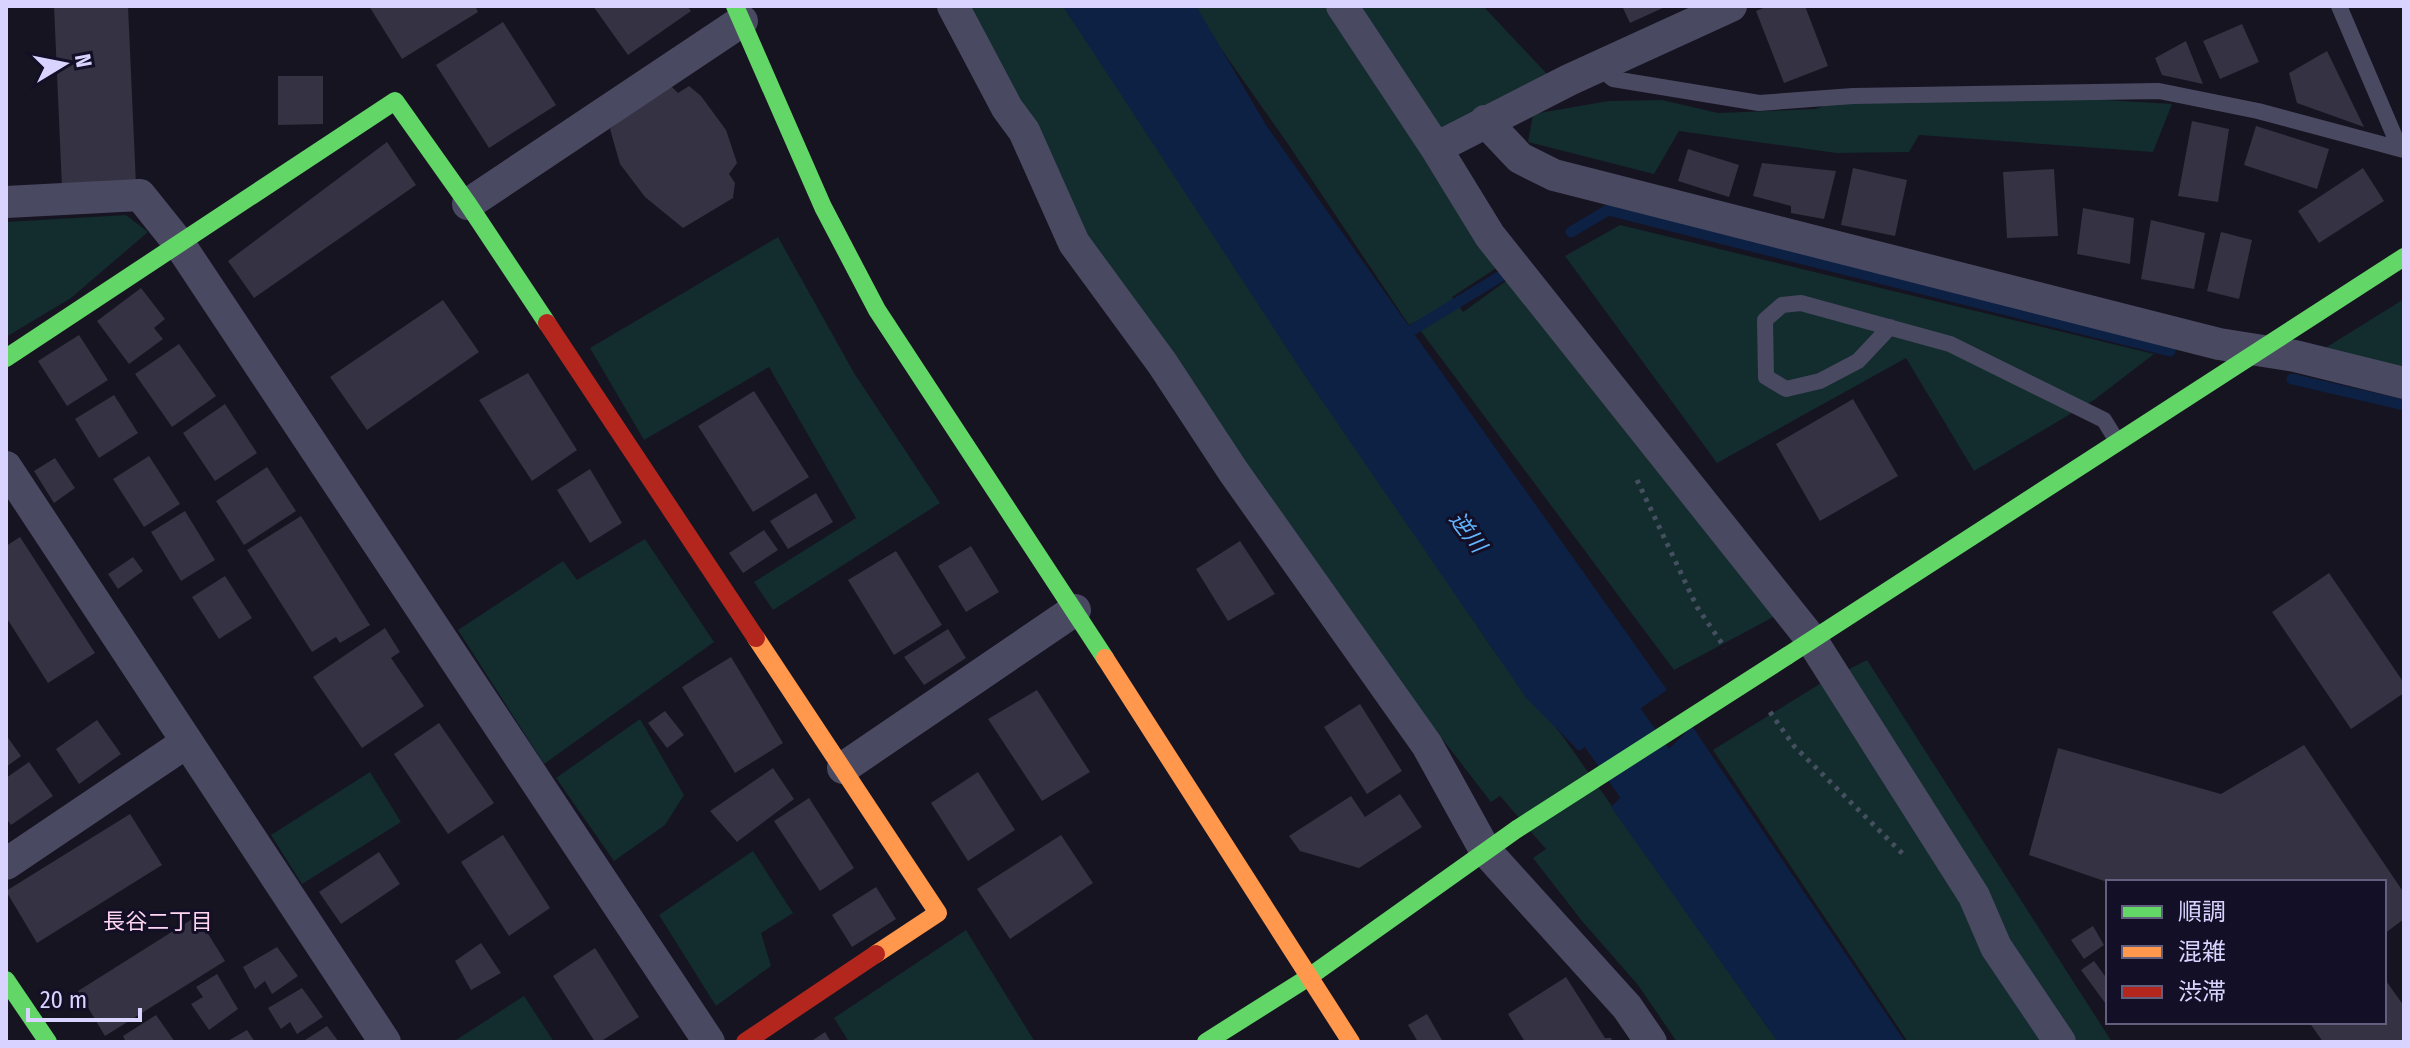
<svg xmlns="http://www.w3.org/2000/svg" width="2410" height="1048" font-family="'Fira Sans Condensed','Noto Sans JP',sans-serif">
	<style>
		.green { fill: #132c2d }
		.water { fill: #0d2144 }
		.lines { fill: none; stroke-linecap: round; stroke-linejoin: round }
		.stream { stroke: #0d2144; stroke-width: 11 }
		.river { stroke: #0d2144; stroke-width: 68 }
		.building { fill: #343243 }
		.path { stroke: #44505f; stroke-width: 5; stroke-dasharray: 4 6; stroke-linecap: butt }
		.lane { stroke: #4a4962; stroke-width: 16 }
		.street { stroke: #4a4962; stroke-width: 32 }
		.fast { stroke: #63d668; stroke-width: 18 }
		.slow { stroke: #ff974d; stroke-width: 18 }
		.jam { stroke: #b3261e; stroke-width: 18 }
		.fast-bridge { stroke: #63d668; stroke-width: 18 }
		.labels { text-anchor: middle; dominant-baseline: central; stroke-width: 6; stroke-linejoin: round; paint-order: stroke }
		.water-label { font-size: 22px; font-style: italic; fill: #62b6ff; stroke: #130f26 }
		.neighbourhood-label { font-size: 22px; fill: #ffd6f0; stroke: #130f26 }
	</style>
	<rect width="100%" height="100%" fill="#161421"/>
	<!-- green -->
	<path class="green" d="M960,6H1063L1492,648L1564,738L1778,1042H1677L1638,985L1582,921L1533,858L1546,849L1500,796L1491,802L1210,438L1074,244Z
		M1191,6H1331L1498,267L1452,297L1463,312L1506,281L1792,607L1674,670L1414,322L1409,325L1288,144Z
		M1354,6H1483L1548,75L1436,137Z
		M1853,96L2072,98L2172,104L2153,152L1919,135L1909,152L1836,153L1679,131L1654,174L1528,142L1533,114L1609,101L1662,100L1718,113L1815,109Z
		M126,215L148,232L71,298L6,337V222Z
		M1620,225L2154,354L2094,400L1974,471L1906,358L1717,463L1565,256Z
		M778,237L854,373L940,503L773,610L754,582L856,518L769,367L644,440L590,348Z
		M2404,299V371L2322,350Z
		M645,539L714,642L544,764L458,630L563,561L577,580Z
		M1867,660L2112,1042H1908L1713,750L1818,685Z
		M640,719L684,795L665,825L614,861L556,778Z
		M370,772L401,822L302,884L271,835Z
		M753,851L793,913L761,933L771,966L716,1006L659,915Z
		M966,930L1035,1042H849L834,1018Z
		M524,996L554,1042H453Z"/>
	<!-- water -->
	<path class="water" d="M1063,6H1196L1266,125L1667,690L1579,751L1527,699L1307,379Z
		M1692,726L1905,1042H1778L1611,807Z"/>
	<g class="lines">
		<!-- stream -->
		<path class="stream" d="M1571,232L1608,210L2170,351
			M1399,338L1501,276
			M2292,379L2404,405"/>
		<!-- river -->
		<path class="river" d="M1558,650L1672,812"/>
	</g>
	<!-- building -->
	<path class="building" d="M54,6H128L136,185L62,188Z
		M369,6H475L478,12L402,59Z
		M593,6H687L691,11L628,55Z
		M1622,6H1667L1630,23Z
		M1768,6H1805L1828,66L1784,83L1756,11Z
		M503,22L556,105L489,148L436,65Z
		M2242,24L2259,62L2220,79L2203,41Z
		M2186,41L2203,84L2162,75L2155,58Z
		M2327,51L2364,127L2297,103L2289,73Z
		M278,76H323V124L278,125Z
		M663,78L678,93L689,86L701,96L726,130L737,163L729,174L735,183L733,198L683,228L645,197L620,164L610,129Z
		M2192,121L2229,129L2218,202L2178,196Z
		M2256,126L2329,149L2317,189L2244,165Z
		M387,142L416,185L254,298L228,261Z
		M1688,149L1739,165L1729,197L1678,181Z
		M1762,163L1836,171L1824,219L1791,213V206L1753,196Z
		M1853,168L1907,180L1895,236L1841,225Z
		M2363,168L2384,201L2319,243L2298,211Z
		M2054,169L2058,236L2007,238L2003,172Z
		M2083,208L2134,218L2130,264L2077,254Z
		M2151,220L2205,233L2194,289L2141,279Z
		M2221,232L2252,240L2239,299L2207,291Z
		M141,288L165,319L154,328L163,339L129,364L97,321Z
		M443,300L479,352L367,430L330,377Z
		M79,335L108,380L67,406L38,361Z
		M179,344L216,396L172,427L135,374Z
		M528,373L577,450L532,481L479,400Z
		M754,391L809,477L753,512L698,426Z
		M114,395L138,433L99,458L75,419Z
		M1853,399L1898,476L1820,521L1776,444Z
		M225,404L257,453L215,481L183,433Z
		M149,456L180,504L144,527L113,479Z
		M55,458L75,488L54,503L34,471Z
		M267,467L296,511L244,545L216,501Z
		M590,469L622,523L590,543L557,490Z
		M816,493L833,522L788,549L770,521Z
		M185,511L215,560L181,581L151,532Z
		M301,516L370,625L340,643L336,637L312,652L247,550Z
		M764,530L778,550L743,573L729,553Z
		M20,537L95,653L48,683L6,617V546Z
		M1240,541L1275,594L1228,621L1196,569Z
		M971,546L999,592L966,612L938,566Z
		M896,551L942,625L894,655L848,580Z
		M133,557L143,571L118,589L108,574Z
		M2329,573L2404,683V693L2351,729L2272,612Z
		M225,576L252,618L219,639L192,597Z
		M385,628L400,652L391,658L424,706L362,748L313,677Z
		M948,629L966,658L924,685L904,657Z
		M731,657L783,743L735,773L682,687Z
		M1037,690L1090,772L1042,801L988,719Z
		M1360,704L1402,771L1367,794L1324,727Z
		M665,711L684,735L667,748L648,723Z
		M97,720L121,754L79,784L56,749Z
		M439,723L494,803L448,834L394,754Z
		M6,735L21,756L6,767Z
		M2304,745L2404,893V919L2384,934V882H2107L2029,855L2058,748L2221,794Z
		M29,762L53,796L11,825L6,818V778Z
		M773,768L794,799L737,842L710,811Z
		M978,772L1015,830L968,861L931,803Z
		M1400,794L1422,827L1359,868L1300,851L1289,836L1351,796L1365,817Z
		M809,798L854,868L820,891L774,821Z
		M130,814L162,865L37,943L6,891Z
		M503,835L550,908L509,936L461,862Z
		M1061,835L1093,883L1010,939L977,889Z
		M379,852L400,884L341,924L319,892Z
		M876,887L896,919L852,947L832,915Z
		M197,916L225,961L105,1036L78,991Z
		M2093,926L2104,945L2084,959L2071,940Z
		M481,943L501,973L471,990L455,961Z
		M277,947L298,976L272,994L265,981L255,989L243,967Z
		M595,948L639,1017L600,1042H595L553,976Z
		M2094,961L2108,980V1007L2081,970Z
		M217,974L238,1009L209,1030L191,1004L203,997L196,987Z
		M1566,977L1605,1038H1611L1613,1042H1525L1508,1014Z
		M2384,978L2404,1006V1042H2323L2309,1022H2384Z
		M302,988L323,1017L297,1034L290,1022L281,1029L268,1008Z
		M1427,1014L1443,1042H1418L1408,1025Z
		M156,1015L175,1042H126L123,1036Z
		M327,1026L339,1042H302Z
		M247,1030L255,1042H226Z
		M825,1032L831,1042H810Z"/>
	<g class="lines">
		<!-- path -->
		<path class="path" d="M1637,480L1697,607L1725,648
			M1770,712L1794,746L1905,856"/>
		<!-- lane -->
		<path class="lane" d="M2339,6L2400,149L2404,150
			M1598,67L1613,79L1759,103L1853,96L2159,91L2258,111L2400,149
			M1890,327L1858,361L1820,381L1786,389L1766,377L1765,320L1782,305L1801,303L1950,344L2104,420L2117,441"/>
		<!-- street -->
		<path class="street" d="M953,6L1007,108L1024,131L1074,243L1162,363L1233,471L1427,745L1485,850L1627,1007L1651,1042
			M1342,6L1436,148L1490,236L1811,639L1974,896L1996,947L2060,1042
			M1485,121L1520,158L1554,175L2219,344L2295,356L2404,383
			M1436,148L1569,80L1731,6
			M6,202L140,195L180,245L709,1042
			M468,204L742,21
			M6,467L385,1042
			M843,768L1075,610
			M6,864L187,742"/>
		<!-- fast -->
		<path class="fast" d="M735,6L823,207L877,310L1105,658
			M6,358L395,101L468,204L547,323
			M1787,656L2404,257
			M6,980L48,1042
			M1206,1042L1309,977L1517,829"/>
		<!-- slow -->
		<path class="slow" d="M756,638L938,913L876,954
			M1105,658L1351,1042"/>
		<!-- jam -->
		<path class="jam" d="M547,323L756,638
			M745,1042L876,954"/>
		<!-- fast-bridge -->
		<path class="fast-bridge" d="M1517,829L1787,656"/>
	</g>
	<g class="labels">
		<!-- water labels -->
		<g class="water-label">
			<text transform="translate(1468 532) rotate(53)">逆川</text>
		</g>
		<!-- neighbourhood labels -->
		<g class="neighbourhood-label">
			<text x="158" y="921">長谷二丁目</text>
		</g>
	</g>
	<!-- border -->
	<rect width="2410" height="1048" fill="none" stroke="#d9d4ff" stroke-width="16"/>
	<!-- legend -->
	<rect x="2106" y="880" width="280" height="144" fill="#130f26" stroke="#625e7d" stroke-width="2"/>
	<rect x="2122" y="906" width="40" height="12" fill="#63d668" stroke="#625e7d" stroke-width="2"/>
	<text x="2178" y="920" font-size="24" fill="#d9d4ff">順調</text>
	<rect x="2122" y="946" width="40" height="12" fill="#ff974d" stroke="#625e7d" stroke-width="2"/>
	<text x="2178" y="960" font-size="24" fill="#d9d4ff">混雑</text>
	<rect x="2122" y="986" width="40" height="12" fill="#b3261e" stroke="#625e7d" stroke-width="2"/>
	<text x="2178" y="1000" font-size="24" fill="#d9d4ff">渋滞</text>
	<!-- north arrow -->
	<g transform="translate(64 64) rotate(80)" stroke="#130f26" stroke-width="6" paint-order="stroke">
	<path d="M0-6L14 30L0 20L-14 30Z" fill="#d9d4ff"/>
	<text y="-12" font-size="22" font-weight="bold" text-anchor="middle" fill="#d9d4ff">N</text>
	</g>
	<!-- scale -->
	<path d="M28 1008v12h112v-12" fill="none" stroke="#d9d4ff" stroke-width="4"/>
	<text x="40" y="1008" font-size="24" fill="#d9d4ff" stroke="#130f26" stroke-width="6" paint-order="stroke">20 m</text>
</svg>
